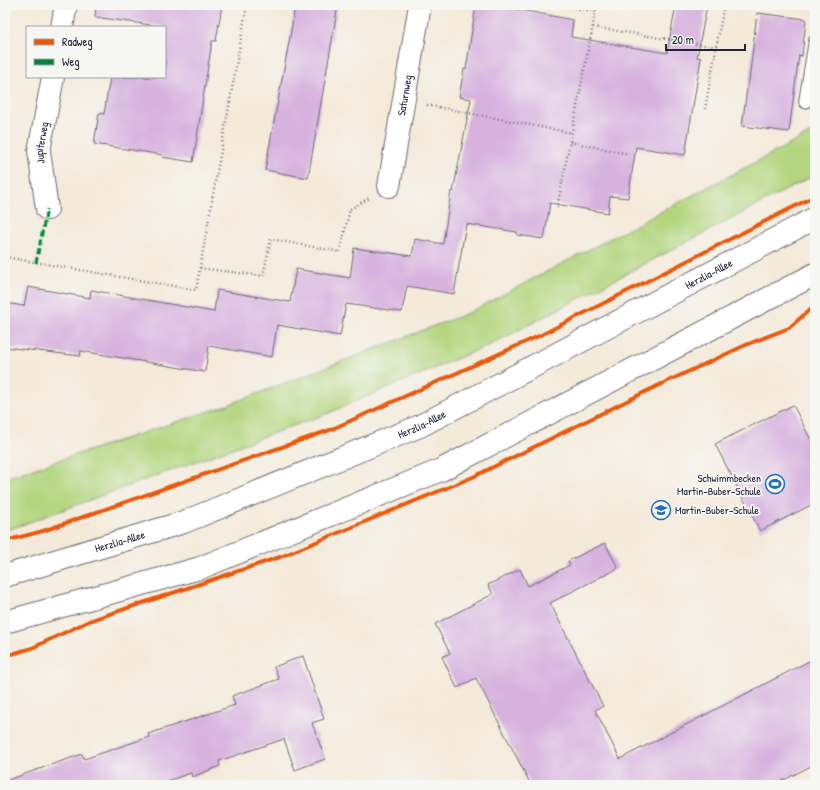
<svg xmlns="http://www.w3.org/2000/svg" width="820" height="790" font-family="'Patrick Hand',sans-serif">
	<style>
		.green { fill: #b2d57e; stroke: #6a7c5c }
		.building { fill: #d7b2df }
		.lines { fill: none; stroke-linecap: round; stroke-linejoin: round }
		.lane-casing { stroke: #6c6873; stroke-width: 14 }
		.street-casing { stroke: #6c6873; stroke-width: 24 }
		.primary-casing { stroke: #6c6873; stroke-width: 24 }
		.path { stroke: #6c6873; stroke-width: 2.5; stroke-dasharray: 1 3; stroke-linecap: butt }
		.lane { stroke: #fff; stroke-width: 12 }
		.street { stroke: #fff; stroke-width: 22 }
		.primary { stroke: #fff; stroke-width: 22 }
		.quiet { stroke: #00873e; stroke-width: 3; stroke-dasharray: 6 3; stroke-linecap: butt }
		.cycleway-casing { stroke: #f6f6f2; stroke-width: 6 }
		.cycleway { stroke: #e8590c; stroke-width: 4 }
		.labels { text-anchor: middle; dominant-baseline: central; stroke-width: 4; stroke-linejoin: round; paint-order: stroke }
		.street-label { font-size: 11px; fill: #22223b; stroke: #f6f6f2 }
		.poi-label { font-size: 11px; fill: #22223b; stroke: #f6f6f2; text-anchor: end }
	</style>
	<rect width="100%" height="100%" fill="#f6f6f2"/>
	<filter id="ink" filterUnits="userSpaceOnUse"><feTurbulence type="fractalNoise" baseFrequency=".025" numOctaves="2"/><feDisplacementMap in="SourceGraphic" scale="8" xChannelSelector="R" yChannelSelector="G"/><feConvolveMatrix kernelMatrix="1 2 1 2 8 2 1 2 1" color-interpolation-filters="sRGB"/></filter>
	<filter id="wash" filterUnits="userSpaceOnUse"><feTurbulence type="fractalNoise" baseFrequency=".012" numOctaves="4" result="noise"/><feDisplacementMap in="SourceGraphic" scale="16" xChannelSelector="R" yChannelSelector="G"/><feGaussianBlur stdDeviation="0.9" result="paint"/><feColorMatrix in="noise" values="0 0 0 0 0 0 0 0 0 0 0 0 0 0 0 0 0 1.4 0 .05"/><feComposite in="paint" operator="in"/></filter>
	<g filter="url(#wash)">
		<rect width="100%" height="100%" fill="#f4eada"/>
		<!-- green -->
		<path class="green" d="M815,131V175L492,344L326,414L5,531V478L225,406L468,313Z"/>
		<g id="blocks">
			<!-- building -->
			<path class="building" d="M96,5H222L216,41H212L193,162L162,157L163,155L94,144L99,113L104,114L110,77H165V27L95,17Z
				M295,5H338L308,178L265,170L290,37Z
				M476,5H495L573,20L571,37L667,53L676,5H707L697,57L701,58L685,155L636,147L628,198L610,196L608,213L550,203L544,239L517,235V232L466,224L454,294L407,286L402,312L346,304L340,336L277,325L272,357L209,346L205,372L81,351L80,356L5,347V303L24,306L28,287L90,298L91,290L214,312L217,290L290,302L296,269L350,278L354,248L412,256L415,239L443,244L451,191L453,192L471,99L459,97L464,69H466Z
				M757,13L806,19L802,56L799,55L789,132L742,126L748,81H749Z
				M793,405L815,448V503L760,531L715,444Z
				M605,543L618,568L550,603L603,706L595,710L620,759L815,658V764L774,785H531L476,678L457,688L442,657L450,653L435,624L493,594L488,585L520,569L528,586L570,565L568,561Z
				M303,656L324,719L312,723L325,759L295,770L284,739L219,761L220,766L192,777L191,773L164,782V781L152,785H5V781L82,754L84,759L149,737L148,734L235,705L232,696L279,679L274,667Z"/>
		</g>
	</g>
	<g filter="url(#ink)">
		<use href="#blocks" fill-opacity="0" stroke="#6c6873" stroke-width="1"/>
		<g class="lines">
			<!-- lane casing -->
			<g class="lane-casing">
				<path id="lane" d="M805,102L815,41"/>
			</g>
			<!-- street casing -->
			<g class="street-casing">
				<g id="street">
					<path d="M62,27L66,5"/>
					<path id="s1" d="M389,186L420,5"/>
					<path id="s2" d="M47,209L39,151L53,77"/>
				</g>
			</g>
			<!-- primary casing -->
			<g class="primary-casing">
				<g id="primary">
					<path id="s3" d="M5,576L184,522L420,426L815,218"/>
					<path d="M5,622L200,568L441,470L815,274"/>
				</g>
			</g>
			<!-- path -->
			<path class="path" d="M559,5L596,12
				M593,27L716,47
				M427,105L572,133
				M705,109L724,5
				M570,142L629,154
				M557,208L597,5
				M5,257L196,290L247,5
				M200,268L263,276L271,239L340,252L350,209L369,198"/>
			<!-- lane -->
			<use href="#lane" class="lane"/>
			<!-- street -->
			<use href="#street" class="street"/>
			<!-- primary -->
			<use href="#primary" class="primary"/>
			<!-- quiet -->
			<path class="quiet" d="M36,263L47,209"/>
			<!-- cycleway casing -->
			<g class="cycleway-casing">
				<path id="cycleway" d="M5,541L43,531L330,430L541,335L815,196
					M5,656L32,648L89,621L280,557L473,477L655,387L748,344L789,328L815,305"/>
			</g>
			<!-- cycleway -->
			<use href="#cycleway" class="cycleway"/>
		</g>
	</g>
	<!-- icons -->
	<defs>
		<g id="stadium-ring" transform="scale(1)"><circle r="9.5" fill="#f6f6f2" stroke="#1f6fb2" stroke-width="1.5"/><path d="M0-5a6.5 5 0 1 0 0 10a6.5 5 0 1 0 0-10ZM-3.5-1.8h7v3.6h-7Z" fill="#1f6fb2"/></g>
		<g id="school-ring" transform="scale(1)"><circle r="9.5" fill="#f6f6f2" stroke="#1f6fb2" stroke-width="1.5"/><path d="M0-5L7-2L0 1L-7-2ZM-4 1L0 2.5L4 1V4Q0 6-4 4Z" fill="#1f6fb2"/></g>
	</defs>
	<g fill-rule="evenodd">
		<use href="#stadium-ring" x="775" y="484"/>
		<use href="#school-ring" x="661" y="510"/>
	</g>
	<g class="labels">
		<!-- street labels -->
		<g class="street-label">
			<text stroke="none"><textPath href="#s1" startOffset="92">Saturnweg</textPath></text>
			<text stroke="none"><textPath href="#s2" startOffset="67">Jupiterweg</textPath></text>
			<text stroke="none"><textPath href="#s3" startOffset="768">Herzlia-Allee</textPath></text>
			<text stroke="none"><textPath href="#s3" startOffset="444">Herzlia-Allee</textPath></text>
			<text stroke="none"><textPath href="#s3" startOffset="120">Herzlia-Allee</textPath></text>
		</g>
		<!-- poi labels -->
		<g class="poi-label">
			<text x="761" y="478">Schwimmbecken<tspan x="761" dy="13">Martin-Buber-Schule</tspan></text>
			<text x="675" y="510" text-anchor="start">Martin-Buber-Schule</text>
		</g>
	</g>
	<!-- margin -->
	<rect width="820" height="790" fill="none" stroke="#f6f6f2" stroke-width="20"/>
	<!-- legend -->
	<rect x="26" y="26" width="140" height="52" fill="#f6f6f2" stroke="#a1a1a9"/>
	<rect x="34" y="39" width="20" height="6" fill="#e8590c" stroke="#a1a1a9"/>
	<text x="62" y="46" font-size="12" fill="#22223b">Radweg</text>
	<rect x="34" y="59" width="20" height="6" fill="#00873e" stroke="#a1a1a9"/>
	<text x="62" y="66" font-size="12" fill="#22223b">Weg</text>
	<!-- scale -->
	<path d="M666 44v6h79v-6" fill="none" stroke="#22223b" stroke-width="2"/>
	<text x="672" y="44" font-size="12" fill="#22223b" stroke="#f6f6f2" stroke-width="3" paint-order="stroke">20 m</text>
</svg>
